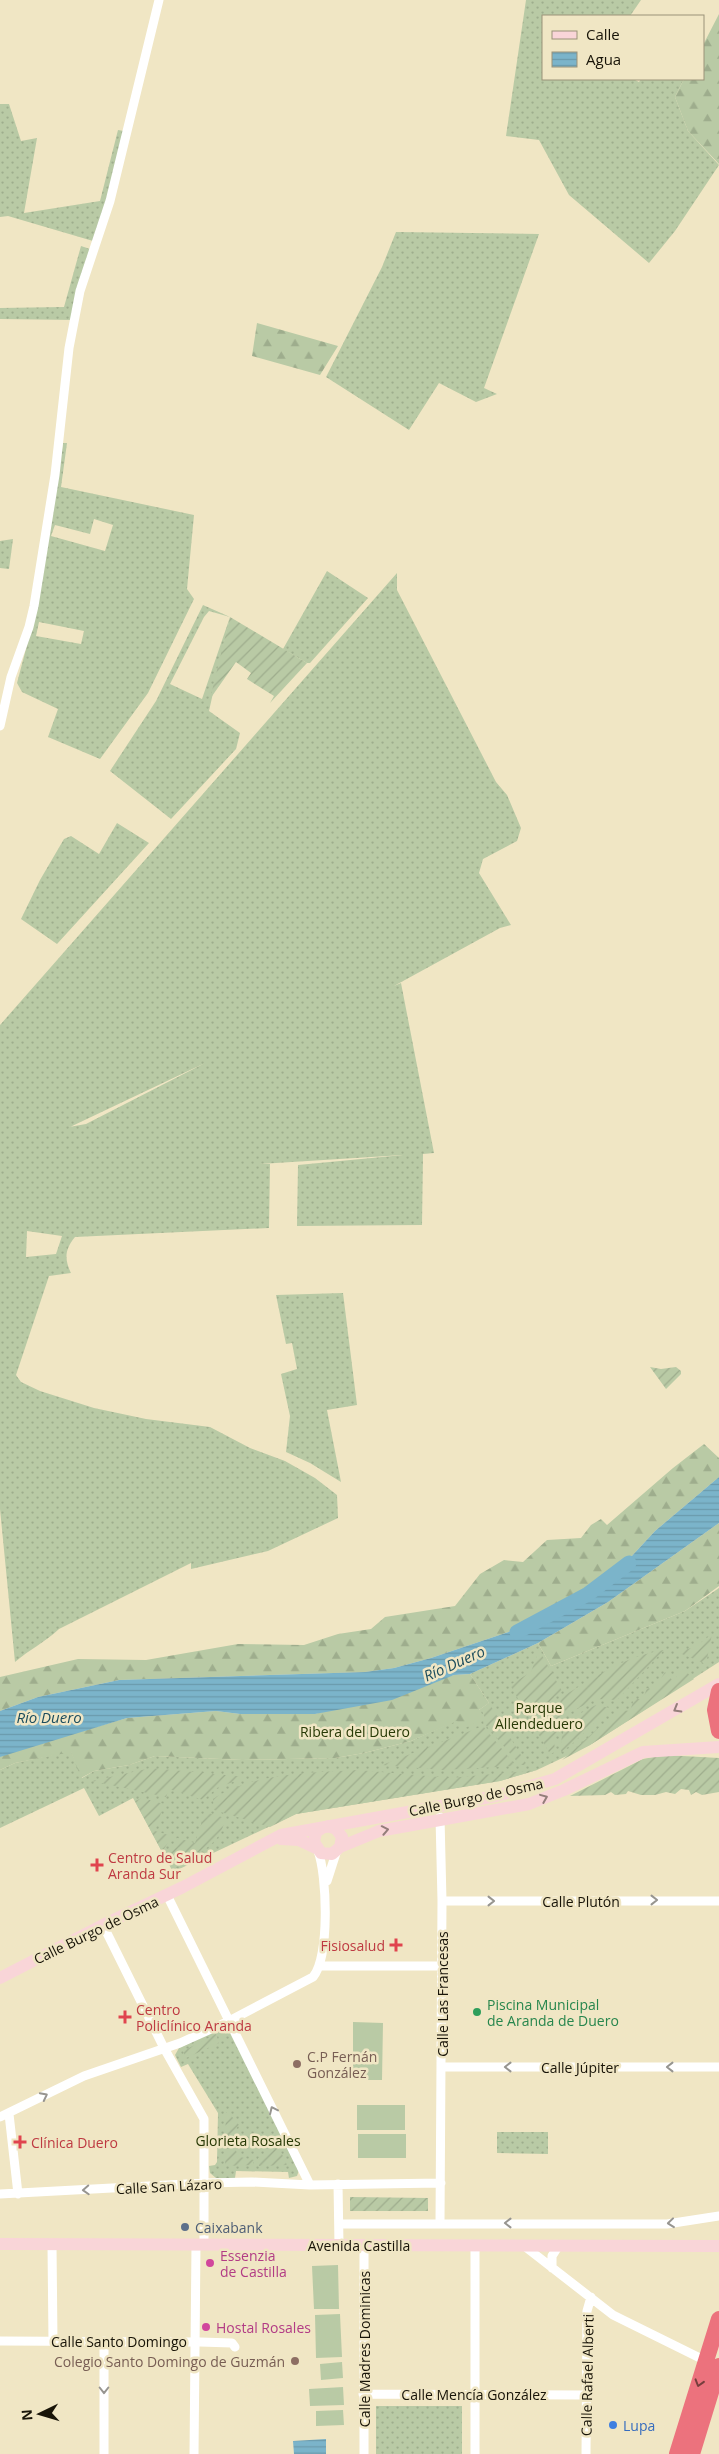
<svg xmlns="http://www.w3.org/2000/svg" width="719" height="2454" font-family="'Open Sans',sans-serif">
	<style>
		.grass { fill: url(#grass-dots); fill-rule: evenodd }
		.forest { fill: url(#forest-firs) }
		.garden { fill: url(#garden-furrows) }
		.pitch { fill: #b9caa5 }
		.water { fill: url(#water-rules) }
		.lines { fill: none; stroke-linecap: round; stroke-linejoin: round }
		.river { stroke: #7bb4ca; stroke-width: 15 }
		.street { stroke: #fff; stroke-width: 9 }
		.secondary { stroke: #f9d5d8; stroke-width: 12 }
		.highway { stroke: #ec727d; stroke-width: 16 }
		.oneway { stroke: #947e7a }
		.oneway2 { stroke: #979590 }
		.oneway3 { stroke: #773e3d }
		.health-dot { fill: #e0444e; stroke: #f0e6c4; stroke-width: 2 }
		.leisure-dot { fill: #2e9e5b; stroke: #f0e6c4; stroke-width: 2 }
		.education-dot { fill: #8d6e63; stroke: #f0e6c4; stroke-width: 2 }
		.service-dot { fill: #5c6f8a; stroke: #f0e6c4; stroke-width: 2 }
		.hotel-dot { fill: #d1479c; stroke: #f0e6c4; stroke-width: 2 }
		.shop-dot { fill: #3f7fe0; stroke: #f0e6c4; stroke-width: 2 }
		.labels { text-anchor: middle; dominant-baseline: central; stroke-width: 5; stroke-linejoin: round; paint-order: stroke }
		.park-label { font-size: 14px; fill: #283a06; stroke: #f0e6c4 }
		.street-label { font-size: 14px; fill: #181408; stroke: #f0e6c4 }
		.health-label { font-size: 14px; fill: #be3a42; stroke: #f0e6c4; text-anchor: start }
		.leisure-label { font-size: 14px; fill: #27864d; stroke: #f0e6c4; text-anchor: start }
		.education-label { font-size: 14px; fill: #785e54; stroke: #f0e6c4; text-anchor: start }
		.service-label { font-size: 14px; fill: #4e5e75; stroke: #f0e6c4; text-anchor: start }
		.hotel-label { font-size: 14px; fill: #b23c85; stroke: #f0e6c4; text-anchor: start }
		.shop-label { font-size: 14px; fill: #366cbe; stroke: #f0e6c4; text-anchor: start }
		.water-label { font-size: 15px; font-style: italic; fill: #1b4c5c; stroke: #f0e6c4 }
	</style>
	<defs>
		<pattern id="grass-dots" width="8" height="8" patternUnits="userSpaceOnUse" patternTransform="scale(1.25)"><rect width="8" height="8" fill="#b9caa5"/><path d="M2 2h.1M6 6h.1" fill="none" stroke="#9ead8d" stroke-width="1.8" stroke-linecap="round"/></pattern>
		<pattern id="forest-firs" width="22" height="20" patternUnits="userSpaceOnUse" patternTransform="scale(1.25)"><rect width="22" height="20" fill="#b9caa5"/><path d="M5 1l3.5 6h-7zM16 11l3.5 6h-7z" fill="#9ead8d"/></pattern>
		<pattern id="garden-furrows" width="10" height="10" patternUnits="userSpaceOnUse" patternTransform="scale(1.25)"><rect width="10" height="10" fill="#b9caa5"/><path d="M-1 1l2-2M0 10L10 0M9 11l2-2" fill="none" stroke="#9ead8d"/></pattern>
		<pattern id="water-rules" width="6" height="5" patternUnits="userSpaceOnUse" patternTransform="scale(1.25)"><rect width="6" height="5" fill="#7bb4ca"/><path d="M0 2.5h6" fill="none" stroke="#6a9aac"/></pattern>
	</defs>
	<rect width="100%" height="100%" fill="#f0e6c4"/>
	<!-- grass -->
	<path class="grass" d="M526,0H641L630,16H543V79H633L639,82L641,79H684L675,97L688,131L719,165L675,231L649,263L569,195L539,140L506,136Z
		M0,104H9L21,141L37,138L24,213L100,201L118,130L124,131L107,201L93,241L8,216L0,217Z
		M396,232L539,234L484,388L497,394L476,402L439,383L409,430L326,377L382,267Z
		M81,246L90,249L75,320L0,319V308L64,307Z
		M63,443H67L61,487L194,515L187,589L194,599L148,693L100,759L48,737L58,709L22,692L17,683L37,607ZM94,519L113,525L105,551L51,536L55,525L90,534ZM39,622L84,631L81,644L36,636Z
		M13,539L9,569L0,568V541Z
		M327,571L368,598L310,663H307L283,649Z
		M397,573V590L496,782L507,795L521,828L517,841L483,859L479,873L511,925L500,928L394,986L401,983L434,1153L423,1154L422,1225L297,1226L298,1165L403,1155L260,1164H270L269,1228L75,1237C65,1249 64,1259 71,1273L49,1276L16,1375L21,1382L40,1391L94,1408L146,1419L210,1427L250,1448L285,1461L315,1478L337,1495L338,1518L268,1551L191,1569V1563L59,1629C45,1642 29,1650 15,1662L0,1509V1025ZM205,1063L86,1124L69,1127H70ZM27,1231L62,1236L56,1254L26,1257Z
		M203,605L230,617L209,711L240,733L236,749L171,819L110,771L156,701ZM209,611L230,617L202,699L170,684L204,617Z
		M117,823L149,843L57,944L21,919L40,880L64,839L71,836L99,854Z
		M343,1293L357,1405L327,1410L341,1482L310,1463L286,1452L290,1416L281,1374L297,1369L292,1343L286,1344L276,1295Z
		M719,1588V1662L590,1745L537,1770L500,1781L296,1814L173,1872L133,1798L99,1816L84,1788L0,1828V1770L15,1763L71,1751L82,1778L94,1771L129,1765L155,1756L242,1760L335,1758L364,1753L411,1741L479,1710L489,1703L470,1674L538,1643L551,1666L685,1611Z
		M220,2028H226L230,2031L299,2170L297,2176L289,2178L288,2172L236,2171L235,2178H216L210,2173L209,2166L215,2165L217,2162L218,2113L188,2064L181,2067L175,2055L179,2048Z
		M497,2132H548V2154L497,2153Z
		M376,2406H462V2454H376Z"/>
	<!-- forest -->
	<path class="forest" d="M719,14V164L688,131L675,97L684,79H703V45Z
		M257,323L338,346L320,375L318,379L320,375L252,356Z
		M704,1444L719,1458V1477L655,1531L617,1572L588,1594L529,1625L431,1658L394,1668L365,1672L119,1680L38,1697L0,1711V1677L78,1659L146,1660L238,1644L304,1645L338,1634L371,1629L385,1617L455,1606L480,1574L504,1560L523,1562L547,1540L581,1538L591,1525L601,1519L607,1525L673,1468Z
		M719,1523V1586L685,1611L551,1666L538,1643L608,1602Z
		M470,1674L489,1703L479,1710L483,1719L463,1729L457,1721L411,1741L364,1753L335,1758L242,1760L155,1756L129,1765L94,1771L81,1778L71,1752L15,1763L0,1770V1757L7,1753L127,1718L216,1711L240,1714H315L454,1675Z"/>
	<!-- garden -->
	<path class="garden" d="M230,617L307,663L270,703L274,696L247,679L251,673L236,662L210,699Z
		M650,1367L661,1369L676,1367L681,1371V1374L666,1389Z
		M712,1634L706,1664L677,1652L695,1647Z
		M539,1650L562,1691L554,1697L564,1717L554,1739L555,1752L550,1754L510,1685L531,1672Z
		M664,1650L617,1700L596,1699L567,1714L559,1699C593,1678 625,1656 664,1650Z
		M683,1669L694,1679L590,1745L562,1760L603,1724L605,1726L621,1710L630,1711L634,1699H643L647,1688L654,1690L665,1672L673,1681Z
		M489,1703L527,1765H520L483,1722L486,1720L481,1709Z
		M596,1705L610,1708L571,1745L561,1752C560,1723 573,1717 596,1705Z
		M483,1726L516,1766L442,1770L382,1765Z
		M664,1755L719,1758V1792L702,1795L696,1792L691,1795L689,1790L681,1789L675,1794L666,1792L655,1795H641L628,1791L626,1794L615,1795L611,1792L605,1795L570,1796L643,1759Z
		M151,1768L246,1777L217,1788L203,1800L169,1789L166,1797L92,1781Z
		M358,1770L450,1778L537,1770L500,1781L296,1814L270,1827L214,1810L213,1799C256,1772 309,1773 358,1770Z
		M142,1798L164,1804L155,1831L172,1836L162,1852L135,1801Z
		M205,1812L225,1818C222,1844 195,1861 171,1855L170,1850L177,1838L195,1843Z
		M216,2034L219,2043L186,2058L183,2051Z
		M226,2112H228L239,2125L235,2130L232,2143L225,2144Z
		M275,2139L287,2165L259,2166L258,2158L265,2155L271,2140Z
		M234,2148L240,2157L254,2160L253,2165L225,2166L226,2150Z
		M350,2197L428,2198V2211H350Z"/>
	<!-- pitch -->
	<path class="pitch" d="M353,2022L383,2023L382,2080H353Z
		M357,2105H405V2130H357Z
		M358,2134H406V2158H358Z
		M338,2265L339,2309H314L312,2266Z
		M340,2314L342,2357L316,2358L315,2315Z
		M342,2362L343,2378L321,2380L320,2364Z
		M343,2387L344,2405L310,2406L309,2389Z
		M343,2410L344,2425L316,2426V2411Z"/>
	<!-- water -->
	<path class="water" d="M719,1477V1523L608,1602L538,1643L470,1674L454,1675L392,1700L315,1714H240L216,1711L127,1718L0,1757V1711L38,1697L119,1680L365,1672L394,1668L431,1658L529,1625L588,1594L617,1572L655,1531Z
		M326,2439V2454H294L293,2441Z"/>
	<g class="lines">
		<!-- river -->
		<path class="river" d="M517,1632L588,1594L629,1563"/>
		<!-- street -->
		<path class="street" d="M0,726L11,677L29,627L34,606L55,475L69,348L80,291L110,201L159,0
			M440,1817L442,1901L440,2223
			M327,1881L337,1850
			M167,1895L310,2185
			M442,1901H719
			M103,1925L164,2048L204,2119V2245
			M320,1966H442
			M442,2067H719
			M9,2114L18,2194
			M0,2117L84,2076L180,2043L231,2020L313,1977C330,1957 327,1875 318,1851
			M338,2184L339,2245
			M0,2194L205,2183L252,2182L310,2185L441,2183
			M339,2224H667L719,2216
			M52,2245L53,2341
			M475,2245V2454
			M523,2245L613,2315L706,2361
			M552,2268V2256L559,2245
			M0,2341L200,2342L232,2343L235,2347
			M363,2394L585,2395
			M104,2454V2341
			M194,2454L196,2245
			M364,2454V2245
			M586,2454L587,2311L591,2297"/>
		<!-- secondary -->
		<path class="secondary" d="M324,1827L316,1832L314,1842L321,1853L332,1854L340,1847L342,1837L336,1829L328,1826
			M281,1839L299,1840L316,1848
			M340,1847L379,1831L529,1804L564,1790L643,1752L719,1747
			M0,1978L103,1925L183,1887L281,1835L496,1796L555,1779L719,1684
			M0,2244L719,2246"/>
		<!-- highway -->
		<path class="highway" d="M719,1691L715,1710L719,1731
			M677,2454L719,2319
			M692,2454L719,2366"/>
	</g>
	<!-- one-way arrows -->
	<defs><path id="oneway-chevron" d="M-2-3.5L2.5 0L-2 3.5" fill="none" stroke-width="1.6" stroke-linecap="round" stroke-linejoin="round" transform="scale(1.25)"/></defs>
	<g class="oneway">
		<use href="#oneway-chevron" transform="translate(677 1709) rotate(150)"/>
		<use href="#oneway-chevron" transform="translate(544 1798) rotate(-22)"/>
		<use href="#oneway-chevron" transform="translate(385 1830) rotate(-11)"/>
	</g>
	<g class="oneway2">
		<use href="#oneway-chevron" transform="translate(654 1900)"/>
		<use href="#oneway-chevron" transform="translate(491 1901)"/>
		<use href="#oneway-chevron" transform="translate(508 2067) rotate(-180)"/>
		<use href="#oneway-chevron" transform="translate(670 2067) rotate(180)"/>
		<use href="#oneway-chevron" transform="translate(44 2096) rotate(-27)"/>
		<use href="#oneway-chevron" transform="translate(273 2110) rotate(-115)"/>
		<use href="#oneway-chevron" transform="translate(86 2190) rotate(177)"/>
		<use href="#oneway-chevron" transform="translate(508 2223) rotate(180)"/>
		<use href="#oneway-chevron" transform="translate(671 2223) rotate(174)"/>
		<use href="#oneway-chevron" transform="translate(104 2390) rotate(90)"/>
	</g>
	<use class="oneway3" href="#oneway-chevron" transform="translate(699 2383) rotate(107)"/>
	<!-- markers -->
	<g class="health-dot">
		<path d="M94.5 1857.5h5v5h5v5h-5v5h-5v-5h-5v-5h5z"/>
		<path d="M393.5 1937.5h5v5h5v5h-5v5h-5v-5h-5v-5h5z"/>
		<path d="M122.5 2009.5h5v5h5v5h-5v5h-5v-5h-5v-5h5z"/>
		<path d="M17.5 2134.5h5v5h5v5h-5v5h-5v-5h-5v-5h5z"/>
	</g>
	<circle class="leisure-dot" cx="477" cy="2012" r="5"/>
	<g class="education-dot">
		<circle cx="297" cy="2064" r="5"/>
		<circle cx="295" cy="2361" r="5"/>
	</g>
	<circle class="service-dot" cx="185" cy="2227" r="5"/>
	<g class="hotel-dot">
		<circle cx="210" cy="2263" r="5"/>
		<circle cx="206" cy="2327" r="5"/>
	</g>
	<circle class="shop-dot" cx="613" cy="2425" r="5"/>
	<g class="labels">
		<!-- park labels -->
		<g class="park-label">
			<text x="539" y="1707">Parque<tspan x="539" dy="16">Allendeduero</tspan></text>
			<text x="355" y="1731">Ribera del Duero</text>
			<text x="248" y="2140">Glorieta Rosales</text>
		</g>
		<!-- street labels -->
		<g class="street-label">
			<text transform="translate(476 1797) rotate(-12)">Calle Burgo de Osma</text>
			<text x="581" y="1901">Calle Plutón</text>
			<text transform="translate(96 1930) rotate(-26)">Calle Burgo de Osma</text>
			<text transform="translate(442 1994) rotate(-90)">Calle Las Francesas</text>
			<text x="580" y="2067">Calle Júpiter</text>
			<text transform="translate(169 2186) rotate(-3)">Calle San Lázaro</text>
			<text x="359" y="2245">Avenida Castilla</text>
			<text x="119" y="2341">Calle Santo Domingo</text>
			<text transform="translate(364 2349) rotate(-90)">Calle Madres Dominicas</text>
			<text transform="translate(587 2375) rotate(-89)">Calle Rafael Alberti</text>
			<text x="474" y="2394">Calle Mencía González</text>
		</g>
		<!-- health labels -->
		<g class="health-label">
			<text x="108" y="1857">Centro de Salud<tspan x="108" dy="16">Aranda Sur</tspan></text>
			<text x="385" y="1945" text-anchor="end">Fisiosalud</text>
			<text x="136" y="2009">Centro<tspan x="136" dy="16">Policlínico Aranda</tspan></text>
			<text x="31" y="2142">Clínica Duero</text>
		</g>
		<!-- leisure labels -->
		<g class="leisure-label">
			<text x="487" y="2004">Piscina Municipal<tspan x="487" dy="16">de Aranda de Duero</tspan></text>
		</g>
		<!-- education labels -->
		<g class="education-label">
			<text x="307" y="2056">C.P Fernán<tspan x="307" dy="16">González</tspan></text>
			<text x="285" y="2361" text-anchor="end">Colegio Santo Domingo de Guzmán</text>
		</g>
		<!-- service labels -->
		<g class="service-label">
			<text x="195" y="2227">Caixabank</text>
		</g>
		<!-- hotel labels -->
		<g class="hotel-label">
			<text x="220" y="2255">Essenzia<tspan x="220" dy="16">de Castilla</tspan></text>
			<text x="216" y="2327">Hostal Rosales</text>
		</g>
		<!-- shop labels -->
		<g class="shop-label">
			<text x="623" y="2425">Lupa</text>
		</g>
		<!-- water labels -->
		<g class="water-label">
			<text transform="translate(454 1663) rotate(-24)">Río Duero</text>
			<text x="49" y="1717">Río Duero</text>
		</g>
	</g>
	<!-- legend -->
	<rect x="542" y="15" width="162" height="65" fill="#f0e6c4" stroke="#9a9279"/>
	<rect x="552" y="31" width="25" height="8" fill="#f9d5d8" stroke="#9a9279"/>
	<text x="586" y="40" font-size="15" fill="#181408">Calle</text>
	<rect x="552" y="52" width="25" height="15" fill="url(#water-rules)" stroke="#9a9279"/>
	<text x="586" y="65" font-size="15" fill="#181408">Agua</text>
	<!-- north arrow -->
	<g transform="translate(40 2414) rotate(265)" stroke="#f0e6c4" stroke-width="4" paint-order="stroke">
	<path d="M0-4L9 19L0 12L-9 19Z" fill="#181408"/>
	<text y="-8" font-size="14" font-weight="bold" text-anchor="middle" fill="#181408">N</text>
	</g>
</svg>
